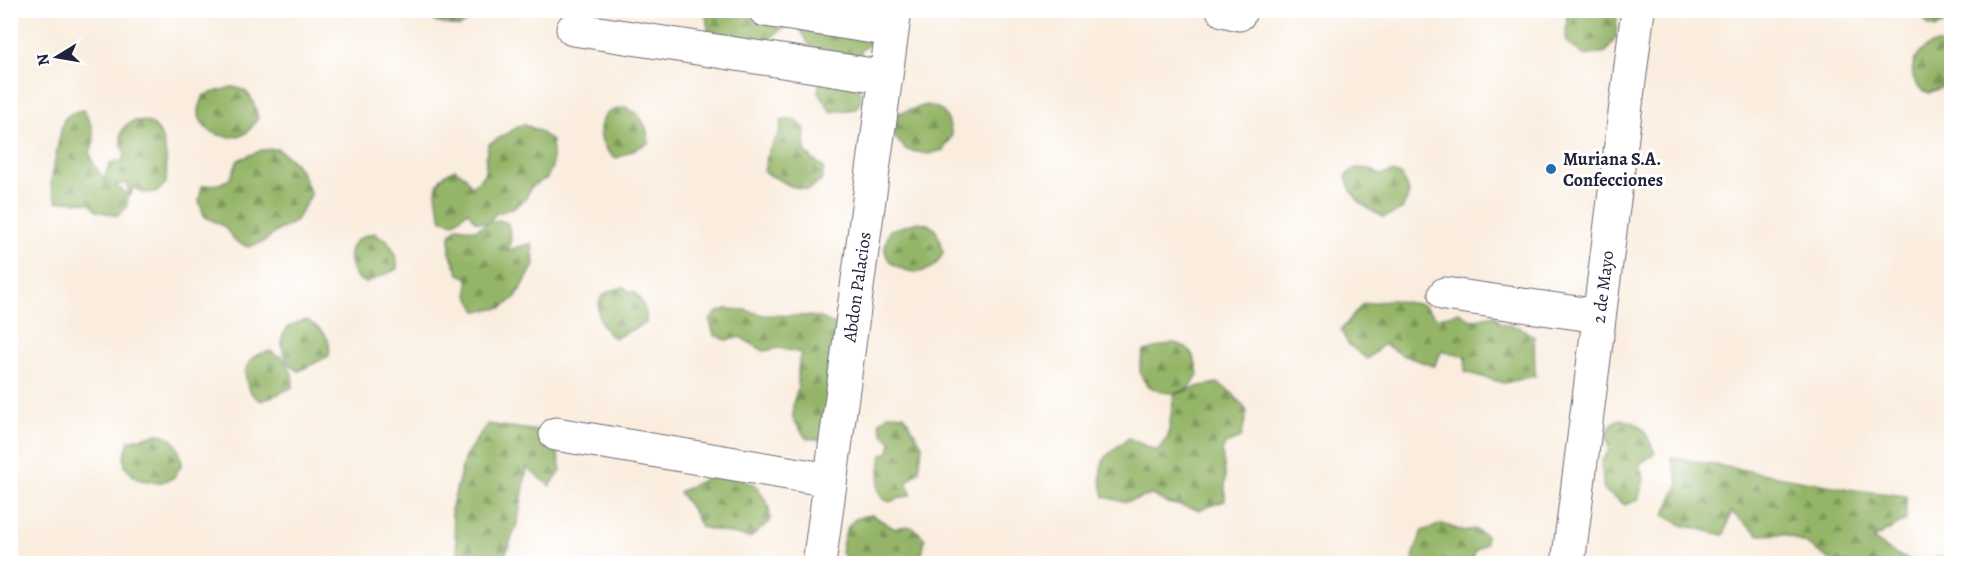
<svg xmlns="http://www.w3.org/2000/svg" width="1962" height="574" font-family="Alegreya,serif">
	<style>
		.forest { fill: url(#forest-firs); stroke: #5b6c52; stroke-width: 1.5 }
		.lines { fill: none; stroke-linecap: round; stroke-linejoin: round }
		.minor-casing { stroke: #6e6974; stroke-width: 35 }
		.minor { stroke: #fff; stroke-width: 33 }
		.poi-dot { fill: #1f6fb2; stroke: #fff; stroke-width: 2 }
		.labels { text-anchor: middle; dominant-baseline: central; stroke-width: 6; stroke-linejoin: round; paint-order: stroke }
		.poi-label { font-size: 18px; font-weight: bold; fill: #22223b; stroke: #fff; text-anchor: start }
		.street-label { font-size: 18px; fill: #22223b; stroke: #fff }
	</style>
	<defs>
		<pattern id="forest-firs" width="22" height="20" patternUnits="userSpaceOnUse" patternTransform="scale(1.5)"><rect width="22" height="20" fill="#94b568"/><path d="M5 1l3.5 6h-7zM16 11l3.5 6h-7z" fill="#789357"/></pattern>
	</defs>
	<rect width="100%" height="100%" fill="#fff"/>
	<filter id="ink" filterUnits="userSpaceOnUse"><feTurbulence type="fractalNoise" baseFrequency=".0167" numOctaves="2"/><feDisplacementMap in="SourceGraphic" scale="12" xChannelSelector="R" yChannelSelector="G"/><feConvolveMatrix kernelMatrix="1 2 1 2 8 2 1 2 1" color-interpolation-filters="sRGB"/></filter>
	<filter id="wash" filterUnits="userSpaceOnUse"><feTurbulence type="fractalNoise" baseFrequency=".008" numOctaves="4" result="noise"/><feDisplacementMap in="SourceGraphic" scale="24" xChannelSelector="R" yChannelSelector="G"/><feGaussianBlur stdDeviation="1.35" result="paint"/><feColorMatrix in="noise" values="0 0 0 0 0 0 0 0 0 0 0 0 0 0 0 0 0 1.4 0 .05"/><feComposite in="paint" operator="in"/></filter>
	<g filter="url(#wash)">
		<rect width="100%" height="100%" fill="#faedde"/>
		<!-- forest -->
		<path class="forest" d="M428,11H468L471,20L459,27L435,22Z
			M713,11H791L792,25L781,29L760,48L709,35L706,16Z
			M1570,11H1617L1616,37L1606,52L1585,56L1566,42L1567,15Z
			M1920,11H1951V21L1935,28L1928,25Z
			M799,27L875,40L861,50L863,65L858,81L861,101L855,109L831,112L818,91L822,73L813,52Z
			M1938,43L1944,48H1949L1951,51V83L1929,93C1903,84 1909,49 1938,43Z
			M232,87C251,89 254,102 258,118C254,123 251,130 246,133C231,141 206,135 200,119C197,111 201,103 204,95Z
			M927,105C945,107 949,119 952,136L943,150L928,154L907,150L896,139L894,129L899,113Z
			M626,107L632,112H636C644,121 649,130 648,143L617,158C603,152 595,131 604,117C609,110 618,109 626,107Z
			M84,110L92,127L94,140L90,153L94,165L106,182L105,174L112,162L122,161L125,154C122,146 119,139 122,131C128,118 147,118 155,127C168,139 167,167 166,183L157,192L142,193L134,186L130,196L127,183L115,186L128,194L127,207L118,216L97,211L90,203L69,201L57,202C55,197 52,190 51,185C51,180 62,123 64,120C69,113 76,111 84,110Z
			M791,119L798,122L805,129C803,155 804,153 824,168L821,181L808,190L791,186L764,172C765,166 766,159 768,152C774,139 781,137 781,121Z
			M523,124L539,131L552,141V167L547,178L531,187L525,200L515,207L495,214L489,222L499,220L508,223L511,238L508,250L532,243L534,265L517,296L502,308L477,311L468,295V278L459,274L450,253V235L457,227L476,230L487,223L475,221L468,211L454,223L442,220C436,197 428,181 455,169L466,177L471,186C494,173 481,163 489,144Z
			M277,149C297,162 303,172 311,195L295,222L277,231L265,241L248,247L235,241L225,227L204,216L199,201L202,186L219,184L230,179L238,160L262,150Z
			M1356,168L1370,169L1380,175L1392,172L1402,175L1409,194L1402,210L1384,217C1364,208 1350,197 1346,175Z
			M918,222C938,224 939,236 943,253C941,257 938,262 935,265C922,278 891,271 886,254C883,246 888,238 890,230Z
			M375,233L381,238H385C393,248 398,256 397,269L366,283C352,278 345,258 353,245C358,237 367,235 375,233Z
			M624,287L630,292H635C642,302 647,310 646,323L615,338C602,332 593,311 602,297C607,291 616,289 624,287Z
			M1392,300L1423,305L1437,318L1459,312L1471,320L1495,315L1500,323L1521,328L1534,337L1535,376L1504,383L1465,372L1466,356L1442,351L1434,366L1402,355L1384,344L1367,359L1348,344L1341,330L1363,304Z
			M727,309L745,310L763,315L808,316L821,318L840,327L829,441L806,438L793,419V403L798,388V369L801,353L779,348L764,351L740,337L726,340L714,335L710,321L716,313Z
			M307,320C321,330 332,335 329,356L299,371C286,365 276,344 286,330C291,324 300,322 307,320Z
			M1173,343C1191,345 1195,358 1198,374C1195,379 1192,386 1187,389C1172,397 1147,392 1141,375C1138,367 1142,359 1144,351Z
			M271,351L277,356H281C289,366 294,374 293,387L262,401C248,396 240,374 250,361C254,354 264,353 271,351Z
			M1218,383L1233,394L1247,411L1241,438L1225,444L1222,452L1225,473V501L1199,510L1167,503L1152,495L1125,502L1104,497C1096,462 1101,458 1129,438L1157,451L1168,437L1174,395L1200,386Z
			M889,414L904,415L922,445L919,471L906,483L912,494L889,502L882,498L878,488L882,455L889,452L891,442L883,434L879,423Z
			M1620,419C1645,423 1645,432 1655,453L1639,465L1644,480L1638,500L1625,505L1604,490L1601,462L1609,451C1607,436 1604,426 1620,419Z
			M487,424L539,431L558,455L561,471L550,486L527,468L518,521L505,556L498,563H460L451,510L465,456Z
			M157,434C176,435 179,448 182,464L173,478L158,483L137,479L125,467L124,457L129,441Z
			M1671,457L1855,490L1906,496V520L1873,539C1887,549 1900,559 1917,561C1929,562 1941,553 1951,559V563H1835L1805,543L1783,534L1759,535L1731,512L1724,535L1682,525L1664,515L1679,484Z
			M728,468L739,479L756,485L769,506L770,521L750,538L701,527L693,511L679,492Z
			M872,515L895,529C911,523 914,527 925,539L922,554L917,563H853L841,553C844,532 847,516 872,515Z
			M1442,524L1463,531L1475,529L1486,536V543L1474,552V563H1416L1413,557L1422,531Z"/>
	</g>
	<g filter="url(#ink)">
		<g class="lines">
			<!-- minor casing -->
			<g class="minor-casing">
				<path id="minor" d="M765,10L892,30
					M1223,10L1239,14
					M573,29L886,77
					M1445,294L1599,316
					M556,434L830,480
					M819,564L895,10
					M1568,564L1638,10"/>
			</g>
			<!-- minor -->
			<use href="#minor" class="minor"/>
		</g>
	</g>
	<!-- markers -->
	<circle class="poi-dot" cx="1551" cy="169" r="6"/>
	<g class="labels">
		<!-- poi labels -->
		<g class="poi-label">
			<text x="1563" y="159">Muriana S.A.<tspan x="1563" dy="21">Confecciones</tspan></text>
		</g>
		<!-- street labels -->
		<g class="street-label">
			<text transform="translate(857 287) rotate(-82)">Abdon Palacios</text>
			<text transform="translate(1603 287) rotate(-83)">2 de Mayo</text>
		</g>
	</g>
	<!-- margin -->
	<rect width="1962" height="574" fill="none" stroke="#fff" stroke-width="36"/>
	<!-- north arrow -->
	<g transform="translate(57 57) rotate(259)" stroke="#ffffff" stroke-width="4.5" paint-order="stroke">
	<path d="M0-4.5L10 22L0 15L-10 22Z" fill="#22223b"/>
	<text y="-9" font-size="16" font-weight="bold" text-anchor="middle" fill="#22223b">N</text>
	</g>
</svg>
